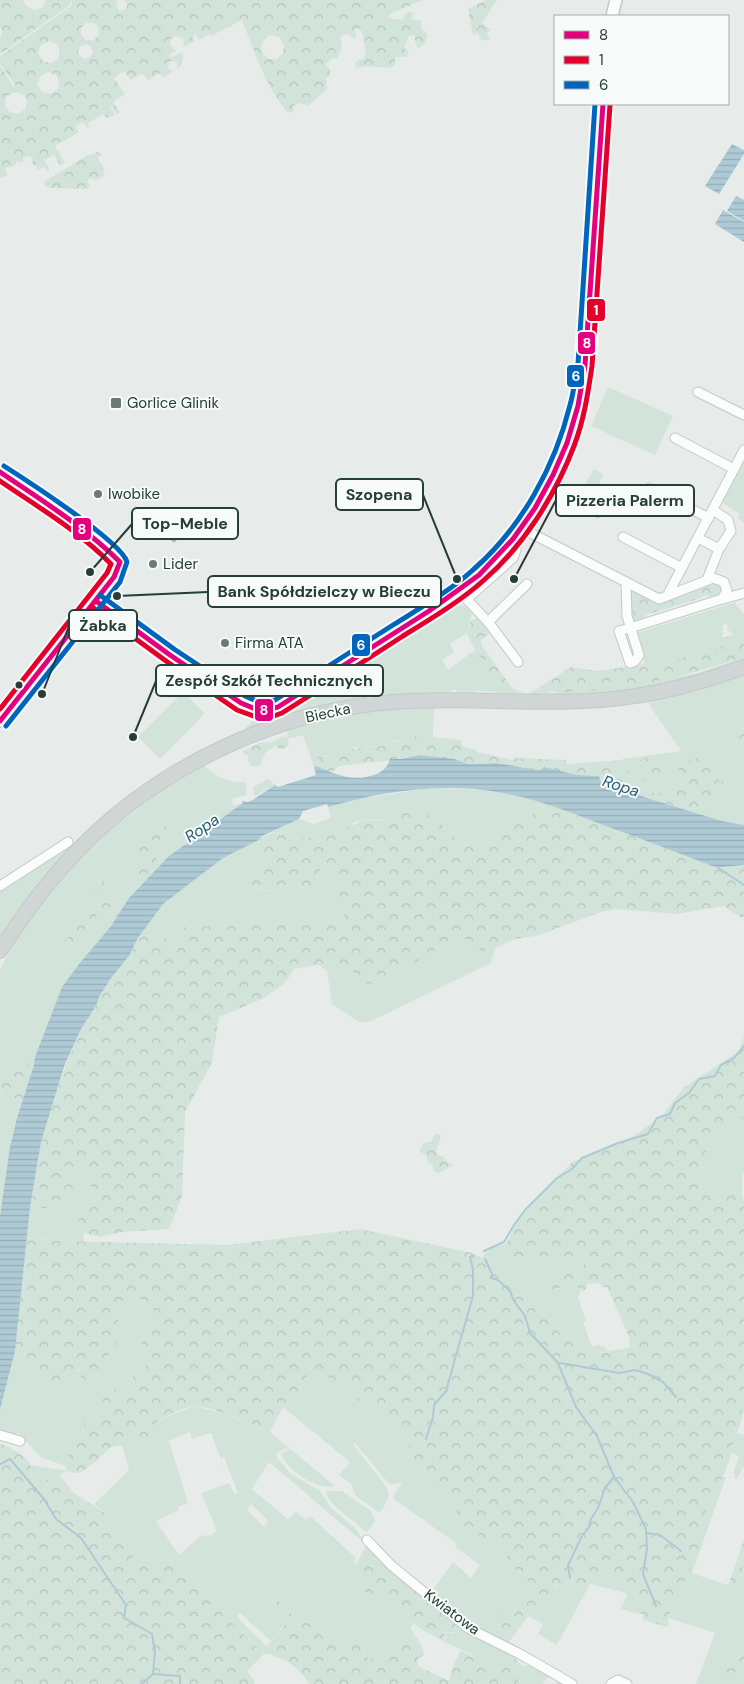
<svg xmlns="http://www.w3.org/2000/svg" width="744" height="1684" font-family="'DM Sans',sans-serif">
	<style>
		.green { fill: #d2e3da; fill-rule: evenodd }
		.forest { fill: url(#forest-crowns); fill-rule: evenodd }
		.park { fill: url(#park-dots) }
		.water { fill: url(#water-rules) }
		.lines { fill: none; stroke-linecap: round; stroke-linejoin: round }
		.stream { stroke: #adcad5; stroke-width: 2 }
		.minor-casing { stroke: #c4c9c7; stroke-width: 11 }
		.tertiary-casing { stroke: #c4c9c7; stroke-width: 14 }
		.primary-casing { stroke: #c3cac9; stroke-width: 16 }
		.minor { stroke: #fbfcfc; stroke-width: 9 }
		.tertiary { stroke: #fbfcfc; stroke-width: 11 }
		.primary { stroke: #cfd6d5; stroke-width: 14 }
		.bus-1-casing { stroke: #f6faf8; stroke-width: 9 }
		.bus-2-casing { stroke: #f6faf8; stroke-width: 9 }
		.bus-3-casing { stroke: #f6faf8; stroke-width: 9 }
		.bus-1 { stroke: #e5007d; stroke-width: 5 }
		.bus-2 { stroke: #e4002b; stroke-width: 5 }
		.bus-3 { stroke: #0065bd; stroke-width: 5 }
		.poi-dot { fill: #6a7a78; stroke: #f6faf8; stroke-width: 2 }
		.bus-dot { fill: #263d3a; stroke: #f6faf8; stroke-width: 2 }
		.labels { text-anchor: middle; dominant-baseline: central; stroke-width: 4; stroke-linejoin: round; paint-order: stroke }
		.poi-label { font-size: 15px; fill: #263d3a; stroke: #f6faf8; text-anchor: start }
		.street-label { font-size: 15px; fill: #263d3a; stroke: #f6faf8 }
		.water-label { font-size: 16px; font-style: italic; fill: #265c73; stroke: #f6faf8 }
		.leader { fill: none; stroke: #263d3a; stroke-width: 2 }
		.callout-dot { fill: #263d3a; stroke: #f6faf8; stroke-width: 2 }
		.callout { fill: #f6faf8; stroke: #263d3a; stroke-width: 2 }
		.callout-label { font-size: 16px; text-anchor: middle; font-weight: bold; fill: #263d3a }
		.line-badge { stroke: #f6faf8; stroke-width: 2 }
		.badge-label { font-size: 14px; text-anchor: middle; font-weight: bold; fill: #fff }
	</style>
	<defs>
		<pattern id="forest-crowns" width="20" height="18" patternUnits="userSpaceOnUse" patternTransform="scale(1.25)"><rect width="20" height="18" fill="#d2e3da"/><path d="M2 6a3 3 0 1 1 6 0M12 15a3 3 0 1 1 6 0" fill="none" stroke="#b4c4bc"/></pattern>
		<pattern id="park-dots" width="8" height="8" patternUnits="userSpaceOnUse" patternTransform="scale(1.25)"><rect width="8" height="8" fill="#d2e3da"/><path d="M2 2h.1M6 6h.1" fill="none" stroke="#b4c4bc" stroke-width="1.8" stroke-linecap="round"/></pattern>
		<pattern id="water-rules" width="6" height="5" patternUnits="userSpaceOnUse" patternTransform="scale(1.25)"><rect width="6" height="5" fill="#adcad5"/><path d="M0 2.5h6" fill="none" stroke="#95aeb8"/></pattern>
	</defs>
	<rect width="100%" height="100%" fill="#e7ecea"/>
	<!-- green -->
	<path class="green" d="M608,387L673,416L655,455L591,426Z
		M744,455V523L738,518L740,514L720,501Z
		M594,469L604,474L596,489L586,483Z
		M736,602V605L744,614V642L739,640L727,629L728,626L726,624L723,625L722,637H726L729,644L646,668L636,633Z
		M454,604L464,606L472,613L467,633L450,644L454,652L442,660L448,670L475,650C486,658 480,670 497,676L499,683L506,684L507,681L511,687L523,693L520,695L486,691H476L464,694L461,692L458,693L456,690H452L450,694L389,696C376,690 363,668 372,654L373,655Z
		M744,657V661C690,679 641,692 584,695C565,697 545,695 526,695L538,688L552,693L637,685L698,673Z
		M346,671L353,672L362,678C364,687 365,695 356,700L290,715L247,729L245,728L257,717C268,718 277,715 287,709L286,708Z
		M744,674V825L722,821L683,809L700,808L726,796L714,779L712,769L676,766L684,781L664,793L650,794V799L625,790L632,787V780L622,759L681,751L650,706L648,700L670,697ZM647,757L664,761V776C657,780 650,783 642,779C639,769 640,765 647,757Z
		M183,692L205,713L160,759L138,737Z
		M392,708H434L433,737L453,739L446,742L432,743L425,738L407,739L394,741L389,744L362,748L355,747L344,753L340,752L316,759V766L314,767L303,735L288,739L287,729C322,719 356,712 392,708Z
		M202,764C215,776 226,783 245,782L247,795L231,799L234,806L241,803V805L208,827L169,856L129,898L111,926L62,987L35,1057L34,1065L28,1063L19,1069L7,1068L5,1078L0,1087V970L17,937L48,895L77,861L114,827L170,784Z
		M268,779L275,785L255,796L253,792V787Z
		M431,788L481,790L518,795L552,805L546,806L521,822L508,825L494,836L484,847H471L458,840L445,828L427,815L415,811L408,812L385,820L367,819L355,822L348,828H323L315,837L298,840L291,832L270,833L299,819L314,824L331,818L328,807L352,800Z
		M257,841L258,847L255,855L261,859L260,863L254,865L255,873L251,886C265,894 278,891 291,883L308,889L318,882V875L323,863L336,867L339,873L332,879L344,883C339,898 348,908 339,922L184,927L173,941L145,935L139,937L163,904L223,858Z
		M77,842L20,909L0,941V892Z
		M458,937L476,942L491,950L495,948L491,963L369,1022H359L332,1004L327,971L319,965L336,962L351,969L362,983L440,947Z
		M0,1092L3,1095L24,1100C7,1137 10,1177 0,1216Z
		M744,1117V1173H742V1194L732,1192L710,1198L699,1168L714,1132Z
		M83,1159L89,1165C88,1179 95,1191 94,1205L87,1210L77,1225L84,1233L83,1242L26,1238L30,1207C50,1210 56,1208 72,1195L74,1174Z
		M506,1244L502,1253L525,1260L587,1255L591,1258C578,1270 564,1277 547,1280L557,1289C567,1285 572,1284 581,1290L578,1297L586,1321L583,1322L592,1347L597,1345L605,1347L608,1351L630,1348L629,1340H631L634,1342L635,1347L629,1354L597,1352L581,1348L572,1343L564,1338L528,1296L496,1265L482,1258C487,1249 496,1246 506,1244Z
		M133,1293L154,1310L139,1350L149,1360L143,1370L133,1376L134,1386L129,1390L120,1393L114,1388L105,1413L83,1424L84,1431L73,1436L66,1466L42,1458L18,1433L13,1436L0,1432V1410L15,1351L47,1381L51,1387L60,1380L66,1372L76,1370L80,1372L108,1365L109,1354L119,1340L120,1322L111,1316Z
		M310,1369L344,1385L357,1399L408,1440L413,1463L461,1500L455,1520L456,1522L500,1547L506,1553L510,1568C541,1570 524,1599 512,1614L515,1631L521,1616L530,1615C548,1594 554,1577 586,1585L600,1572L632,1584L637,1596L635,1608L636,1613L620,1609L627,1596L626,1593L590,1584L557,1645L538,1634L543,1624L528,1616L506,1646L469,1627L429,1595L453,1562L471,1578L480,1565L455,1547L457,1544L394,1499L393,1498L402,1482L390,1485L355,1443L353,1444L387,1488L389,1497L381,1511L378,1512L355,1495L352,1485L339,1475L350,1462L283,1407C296,1397 304,1384 310,1369Z
		M744,1405V1412L737,1433L744,1435V1466L737,1479L734,1478L735,1474L733,1473L739,1457L732,1453L734,1432Z
		M194,1406L223,1413L270,1432L335,1486C317,1491 290,1471 281,1456L282,1453L287,1451L289,1449C282,1448 279,1451 276,1456L290,1473L320,1491L331,1508L354,1527L363,1539V1542L269,1462L252,1489L288,1519L296,1512L306,1520L310,1516L356,1558L353,1563L356,1565L366,1546H368L390,1566L383,1565L381,1562L369,1557L359,1569V1576L370,1592L390,1602L413,1624L410,1628L422,1646L409,1643L389,1654L385,1659L376,1660L365,1657L362,1647L346,1648L332,1641L326,1640L309,1623L291,1614L285,1605L272,1602L279,1607L277,1609L282,1616L288,1619L266,1647L269,1654H264C232,1624 201,1595 176,1559L169,1561L135,1560L107,1514L94,1504L129,1470L122,1445L135,1436L149,1437L151,1425L173,1414ZM190,1432L192,1439L211,1433L228,1478L221,1459L224,1457L238,1493L235,1494L229,1483L201,1493L217,1530L212,1535L200,1536L179,1555L156,1521L179,1510L178,1507L188,1503L169,1441ZM251,1504L268,1520L264,1527L247,1510ZM240,1613L270,1640L266,1646L237,1617Z
		M31,1465L67,1471L59,1475L48,1474L46,1488L30,1473L32,1470Z
		M723,1477H726L692,1573L727,1585L729,1583L737,1585L744,1563V1684H696L715,1633L668,1618V1617L694,1562L701,1537L700,1524Z
		M325,1491H342L371,1511L375,1521L367,1532L364,1531C352,1517 332,1510 325,1491Z
		M451,1618L473,1633L472,1635L474,1637L476,1635L520,1659L519,1660L513,1656L504,1667L498,1671C486,1669 486,1666 478,1659C469,1652 455,1647 445,1642L446,1638L443,1633L444,1632L453,1634L461,1628L451,1622Z
		M530,1663L570,1684H556L557,1681L549,1675L543,1684H517L516,1681L521,1676V1665L528,1666Z"/>
	<!-- forest -->
	<path class="forest" d="M0,0H23L27,7L35,10L43,7L46,0H71V3L66,8L0,54V39L2,32L0,26Z
		M72,0H114L118,1L116,7L120,11L124,10L127,6L126,2L123,0H423L390,14L388,18L402,20L408,11L413,13L412,19L421,21L422,29L428,34L425,43L419,48L417,47L414,35L409,36L404,48L409,52L406,57H395V65L390,68L367,66L356,68L355,63L358,60L363,59L366,55L362,32L359,28L354,30L357,35L355,39L347,34L342,35L340,39L342,46L337,59L333,58L325,65L330,69V76L326,78L327,89L308,106L301,103L293,106L294,111L288,113C265,86 255,53 242,20L211,36L210,34L199,40L196,35L192,37L195,41L184,47L183,39L176,36L171,39L170,45L174,49L177,50L169,55L171,58L182,52L183,58L181,66L177,68L178,64L176,61H170L168,67L170,70H174L163,78L160,73L148,80L144,75L140,74L131,80L124,71L114,78L125,94L113,102L120,113L116,114L111,105L110,106L115,115L106,118L104,114L88,123L89,127L87,128L83,122L75,126L79,132L55,146L65,163L60,165L54,155L44,160L50,170L47,171L44,167L38,170L36,166L31,164L33,161L31,157L26,156L23,158V163L17,161L14,166L7,167L5,170L8,175L0,178V66L14,87L16,86L0,64V56L67,9L72,4ZM86,23H93L98,27L99,35L93,41L86,40L81,35V28ZM269,35L279,37L284,44L283,53L277,59H268L261,51L262,42ZM49,41L57,44L60,51L58,59L51,63L43,61L38,53L41,45ZM86,44L91,47L93,52L90,57L85,59L80,56L78,51L81,46ZM48,72L56,75L59,82L57,90L50,94L42,92L37,84L40,76ZM14,92L23,94L27,101L25,109L18,114L10,112L5,106L6,97Z
		M486,0H497L482,23L491,30L487,33L490,39L483,41L477,33L473,35L468,9Z
		M96,152L102,153L101,157L98,156V158L105,170L103,172L104,176L96,180L90,178L87,181L90,186L88,189L49,188L45,186L44,182L88,155L95,154Z
		M712,580L723,587L724,595L713,599L706,595L703,596L701,598L646,615L640,622L635,624L631,621L630,586L654,602Z
		M477,618L490,633L481,640V644L507,681L506,684L503,685L499,683L497,676L492,674L487,679L482,676V671L485,669C480,656 473,646 467,634L471,620Z
		M732,635L744,642V657C692,674 638,689 583,691C565,692 555,694 538,688L571,667L598,671L645,664L646,668L728,644L726,637Z
		M744,733V746L734,744L717,749C717,748 717,746 717,745C718,743 740,735 744,733Z
		M413,735L419,738H425L432,743L446,742L453,739L461,741L462,746L474,749L477,752L512,760L516,758L566,760L567,764L622,760L632,780V787L625,790L615,784L606,785L600,780L599,776L577,775L542,769L538,770L496,763L468,764L454,759L419,755L402,759L339,766L331,773L316,766V759L321,756L328,757L331,753L337,750L344,753C352,748 354,749 363,748C375,748 403,741 413,735Z
		M282,736L288,737L289,745L285,748L279,749L276,746L265,753L260,766H251L248,760V755H245L242,752L259,743L274,742Z
		M704,756L712,769L714,779L728,783L726,796L700,808L683,809L650,799V793H664L684,781L676,766L693,759Z
		M647,757L664,761L666,766L664,776C657,781 650,783 642,779L639,771L641,763L640,760Z
		M552,805L721,867L744,865V916L742,918L723,906L678,914L615,909L601,912L536,936L515,939L491,950L481,952L476,942L458,937L378,984L362,983L351,969L336,962L294,969L286,982L264,998L219,1017L212,1063L185,1112L182,1197L169,1229L122,1232L99,1237L84,1233L76,1225L81,1215L94,1205C95,1193 92,1185 85,1175L89,1165L84,1159L74,1174L72,1195C56,1208 50,1210 30,1207L41,1142L66,1064L81,1029L96,1006L99,997L111,978L129,956L139,937L144,935L173,941L184,927L339,922L344,914L338,912L336,895L342,889L344,883L332,879L333,873H339L336,867L324,863L318,875L316,887L308,889L291,883C278,891 265,893 251,886L255,873L254,865L260,863L261,859L255,855L258,847L257,841C267,832 279,833 291,832L298,840L315,837C321,822 336,832 348,827C355,825 358,821 366,820C372,819 379,822 385,820C399,816 410,808 426,814C451,825 452,848 484,847L494,836L508,825L521,822L546,806Z
		M160,819L166,827L165,834L154,846L158,867L140,884L138,875L139,864L131,849C135,837 149,832 155,820Z
		M99,873L104,874V885L113,890L115,902L122,900L126,902L117,916L99,915L89,919C91,927 81,931 77,937L78,943L75,948L68,949L62,943L73,933L72,929L76,923L83,921L78,912L82,908H88L91,906L90,903L93,899L98,898L99,896L89,885Z
		M744,1036V1117L714,1132L699,1168L710,1198L732,1192L742,1194L744,1200V1405L734,1432L732,1453L723,1477L700,1524L702,1537L694,1562L668,1617L669,1625L667,1627L643,1620V1614L636,1613L635,1608L637,1596L632,1584L600,1572L586,1585L581,1592L573,1589V1582L555,1586L536,1613L521,1616L515,1631L506,1637L491,1628L500,1611L512,1614C525,1599 540,1570 510,1568L506,1553L500,1547L456,1522L455,1520L460,1500L413,1463L408,1440L357,1399L344,1385L310,1369L306,1379L293,1399L283,1407L270,1432C250,1424 215,1407 195,1406C183,1406 162,1419 152,1425L149,1437L146,1440L135,1436L123,1445L111,1447C106,1452 86,1471 79,1473C76,1473 71,1472 67,1471L66,1466L73,1436L84,1431L83,1424L105,1413L101,1409L103,1397L114,1388L120,1393L129,1390L134,1386L133,1376L143,1370L149,1360L139,1350L154,1310L133,1293L111,1316L121,1322L119,1340L109,1354L108,1365L101,1374L89,1379L82,1381L80,1372L76,1370L66,1372L60,1380L51,1387L47,1381L15,1351L26,1238L62,1241L226,1245L360,1229L472,1253L496,1264L528,1296L564,1338L572,1343L581,1348L597,1352L629,1354L635,1347L634,1342L630,1339L607,1287H602L600,1284L594,1283L587,1284L586,1289L583,1291C568,1281 563,1289 547,1290V1280C563,1277 579,1270 591,1258L587,1255L525,1260L502,1253L517,1221L572,1162L632,1137L661,1117L683,1088L739,1051Z
		M28,1063L34,1065L24,1100C17,1098 0,1098 0,1088C1,1084 3,1083 4,1080C6,1076 5,1072 7,1068L19,1069L21,1066Z
		M435,1134L440,1135L441,1137L436,1151L439,1156H443L447,1162L454,1165L439,1173L434,1172L432,1164L428,1163L426,1155L420,1152V1148L424,1143L431,1142Z
		M0,1443C12,1449 29,1456 32,1470L30,1473L46,1487L48,1474L59,1475L74,1493L107,1514L135,1560L169,1561L176,1559C201,1595 232,1624 264,1654L247,1671L254,1680V1684H0Z
		M744,1539V1563L737,1585L729,1583Z
		M369,1557L381,1562L383,1565L390,1566L451,1618V1622L461,1628L460,1633L444,1632L445,1642C435,1636 423,1631 414,1624C397,1612 386,1594 364,1592L359,1576V1569L365,1558Z
		M274,1599L285,1605L291,1614L309,1623L326,1640L342,1641L343,1647L346,1648L350,1644L361,1643L365,1657L376,1660L385,1659L393,1647L409,1643L422,1646L424,1656L418,1658V1666L449,1681L454,1663L461,1651C466,1653 472,1655 476,1658C485,1664 487,1669 497,1671L504,1667C505,1661 507,1659 513,1656L524,1668L523,1676L517,1681V1684H310L297,1669L288,1662L269,1654L266,1648L288,1620L282,1616L277,1609L278,1607L272,1602Z
		M740,1649L744,1651V1661L739,1665C738,1672 734,1677 735,1684H723L724,1668L733,1662L738,1651Z"/>
	<!-- park -->
	<path class="park" d="M585,489L600,502L601,508L604,512L600,518H596L593,515L590,516L573,505Z"/>
	<!-- water -->
	<path class="water" d="M732,144L744,150V154L719,194L705,186Z
		M736,196L744,200V221L727,211Z
		M723,210L744,222V242L715,224Z
		M178,516L189,526L174,543L163,533Z
		M419,755L454,759L468,764L496,763L538,770L542,769L544,767L577,775L599,776L600,780L605,785L615,784L625,790L650,799L722,821L744,825V865L721,867L712,866C677,852 642,839 606,826C564,810 528,795 482,790C431,784 378,793 328,807L327,804L303,811L299,819L262,836L257,841L223,858L163,904L138,938L129,956L111,978L99,997L96,1006L81,1029L65,1064L41,1142L30,1207L15,1351L0,1410V1216L10,1147L17,1118L34,1065L35,1057L62,987L80,963L111,926L129,898L169,856L243,803L242,801L247,802L251,801L275,785L278,787L316,775L314,767L316,766C337,775 352,782 374,775C382,772 388,767 390,759H402Z"/>
	<g class="lines">
		<!-- stream -->
		<path class="stream" d="M717,867L744,885
			M484,1251L504,1242L514,1225L525,1210L557,1178L572,1169L582,1158L618,1143L648,1134L657,1118L670,1114L675,1103L689,1093L699,1079L715,1076L721,1065L734,1058L744,1046
			M485,1259L492,1274V1278L498,1280L510,1291L514,1301L525,1316L530,1333L558,1363L576,1407L597,1436L614,1477L633,1502L646,1529L647,1549L643,1574L656,1606
			M560,1363L619,1373L635,1370L648,1374L663,1382L676,1397
			M426,1439L433,1417L434,1405L446,1391L471,1303L473,1295V1269L470,1257L474,1256
			M0,1464L10,1459L44,1499L56,1519L81,1538L126,1605L124,1618L152,1634L155,1652L153,1674L180,1676V1684
			M647,1533L660,1535L681,1551
			M570,1578L568,1565L582,1536L589,1527L591,1519L598,1508L605,1488L614,1477
			M142,1684L153,1674"/>
		<!-- minor casing -->
		<g class="minor-casing">
			<path id="minor" d="M698,392L744,415
				M675,438L734,469
				M649,488L709,518
				M713,510L728,520L731,531L719,549
				M521,528L659,599L667,596L744,450
				M623,537L682,568
				M698,538L719,549L707,580
				M626,582L627,616C631,629 635,642 639,655L635,661L630,663L619,631L630,628L722,599L727,591L724,582L713,578L667,596
				M459,591L489,623L518,662
				M467,599L513,558L516,550V546L511,541
				M723,599L744,593
				M488,622L527,584
				M0,886L68,842
				M0,1435L20,1441
				M367,1540L392,1566L468,1628L520,1654L572,1684
				M611,1684L618,1680L627,1684"/>
		</g>
		<!-- tertiary casing -->
		<g class="tertiary-casing">
			<path id="tertiary" d="M612,16L616,0
				M0,472L59,512L106,548L120,562L114,577L0,721
				M96,601L170,655L241,703L260,711L269,710L278,707L429,611L479,575L513,539L535,508L553,475L567,443L578,406L585,365L603,104
				M361,655L374,704"/>
		</g>
		<!-- primary casing -->
		<g class="primary-casing">
			<path id="primary" d="M0,951C24,913 51,877 83,845C164,764 280,710 394,702C457,697 521,704 584,701C639,699 693,686 744,667"/>
		</g>
		<!-- minor -->
		<use href="#minor" class="minor"/>
		<!-- tertiary -->
		<use href="#tertiary" class="tertiary"/>
		<!-- primary -->
		<use href="#primary" class="primary"/>
		<!-- bus-1 casing -->
		<g class="bus-1-casing">
			<path id="bus-1" d="M0,472C41,500 85,527 120,562L114,577L0,721
				M96,601L170,655L241,703L260,711L278,707L429,611L479,575L513,539L535,508L553,475L567,443L578,406L585,365L603,104"/>
		</g>
		<!-- bus-2 casing -->
		<g class="bus-2-casing">
			<path id="bus-2" d="M0,481C38,507 79,531 111,564L107,573L0,709
				M92,607L166,661L237,710L259,718L271,717L282,713C322,688 363,662 403,636C429,620 461,601 484,580C524,545 555,496 574,446C584,420 588,393 592,366L610,105"/>
		</g>
		<!-- bus-3 casing -->
		<g class="bus-3-casing">
			<path id="bus-3" d="M4,466C26,480 122,542 127,562L120,582L6,726
				M100,595L174,649L245,696L261,703L275,700C314,675 354,650 393,625C420,608 450,591 474,569C522,527 555,466 570,405C574,392 575,378 578,364L595,104"/>
		</g>
		<!-- bus-1 -->
		<use href="#bus-1" class="bus-1"/>
		<!-- bus-2 -->
		<use href="#bus-2" class="bus-2"/>
		<!-- bus-3 -->
		<use href="#bus-3" class="bus-3"/>
	</g>
	<!-- markers -->
	<g class="poi-dot">
		<rect x="110" y="397" width="12" height="12" rx="2.5"/>
		<circle cx="98" cy="494" r="5"/>
		<circle cx="153" cy="564" r="5"/>
		<circle cx="225" cy="643" r="5"/>
	</g>
	<circle class="bus-dot" cx="19" cy="685" r="4.5"/>
	<g class="labels">
		<!-- poi labels -->
		<g class="poi-label">
			<text x="127" y="403">Gorlice Glinik</text>
			<text x="108" y="494">Iwobike</text>
			<text x="163" y="564">Lider</text>
			<text x="235" y="643">Firma ATA</text>
		</g>
		<!-- street labels -->
		<g class="street-label">
			<text transform="translate(328 713) rotate(-12)">Biecka</text>
			<text transform="translate(452 1612) rotate(37)">Kwiatowa</text>
		</g>
		<!-- water labels -->
		<g class="water-label">
			<text transform="translate(621 786) rotate(18)">Ropa</text>
			<text transform="translate(202 828) rotate(-34)">Ropa</text>
		</g>
	</g>
	<!-- callouts -->
	<path class="leader" d="M457 579L423 495M514 579L556 500M90 572L132 524M117 596L208 592M42 694L69 626M133 737L156 681"/>
	<g class="callout-dot">
		<circle cx="457" cy="579" r="5"/>
		<circle cx="514" cy="579" r="5"/>
		<circle cx="90" cy="572" r="5"/>
		<circle cx="117" cy="596" r="5"/>
		<circle cx="42" cy="694" r="5"/>
		<circle cx="133" cy="737" r="5"/>
	</g>
	<g class="callout">
		<rect x="336" y="479" width="87" height="31" rx="5"/>
		<rect x="556" y="485" width="138" height="31" rx="5"/>
		<rect x="132" y="508" width="106" height="31" rx="5"/>
		<rect x="208" y="576" width="233" height="31" rx="5"/>
		<rect x="69" y="610" width="68" height="31" rx="5"/>
		<rect x="156" y="665" width="227" height="31" rx="5"/>
	</g>
	<g class="callout-label">
		<text x="379" y="500">Szopena</text>
		<text x="625" y="506">Pizzeria Palerm</text>
		<text x="185" y="529">Top-Meble</text>
		<text x="324" y="597">Bank Spółdzielczy w Bieczu</text>
		<text x="103" y="631">Żabka</text>
		<text x="269" y="686">Zespół Szkół Technicznych</text>
	</g>
	<g class="line-badge">
		<rect x="586" y="298" width="20" height="24" rx="5" fill="#e4002b"/>
		<rect x="577" y="331" width="19" height="24" rx="5" fill="#e5007d"/>
		<rect x="566" y="364" width="19" height="24" rx="5" fill="#0065bd"/>
		<rect x="72" y="517" width="20" height="24" rx="5" fill="#e5007d"/>
		<rect x="351" y="633" width="20" height="24" rx="5" fill="#0065bd"/>
		<rect x="254" y="698" width="20" height="24" rx="5" fill="#e5007d"/>
	</g>
	<g class="badge-label">
		<text x="596" y="315">1</text>
		<text x="587" y="348">8</text>
		<text x="576" y="381">6</text>
		<text x="82" y="534">8</text>
		<text x="361" y="650">6</text>
		<text x="264" y="715">8</text>
	</g>
	<!-- legend -->
	<rect x="554" y="15" width="175" height="90" fill="#f6faf8" stroke="#a3aeac"/>
	<rect x="564" y="31" width="25" height="8" fill="#e5007d" stroke="#a3aeac"/>
	<text x="599" y="40" font-size="15" fill="#263d3a">8</text>
	<rect x="564" y="56" width="25" height="8" fill="#e4002b" stroke="#a3aeac"/>
	<text x="599" y="65" font-size="15" fill="#263d3a">1</text>
	<rect x="564" y="81" width="25" height="8" fill="#0065bd" stroke="#a3aeac"/>
	<text x="599" y="90" font-size="15" fill="#263d3a">6</text>
</svg>
